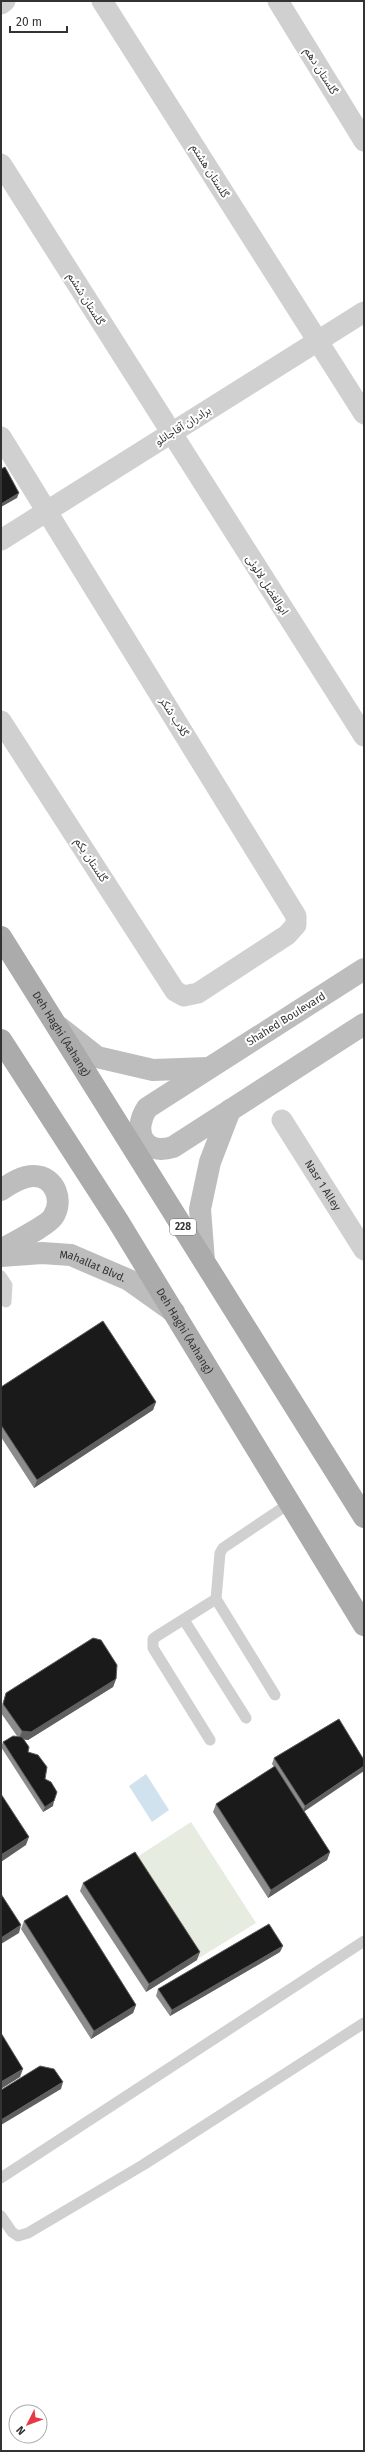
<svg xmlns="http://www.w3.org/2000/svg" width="365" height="2452" font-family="'Fira Sans','Noto Sans Arabic',sans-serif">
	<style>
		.green { fill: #e6ecdf }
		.water { fill: #cfe2ee }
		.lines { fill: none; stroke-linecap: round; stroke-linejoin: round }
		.lane { stroke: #d0d0d0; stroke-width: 11 }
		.street { stroke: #d0d0d0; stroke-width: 21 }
		.secondary { stroke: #bdbdbd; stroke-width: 22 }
		.primary { stroke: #ababab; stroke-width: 22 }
		.wall { fill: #8c8c8c }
		.shaded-wall { fill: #5f5f5f }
		.building { fill: #1a1a1a; stroke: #5f5f5f }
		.labels { text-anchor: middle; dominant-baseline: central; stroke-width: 4; stroke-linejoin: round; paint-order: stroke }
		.shield { fill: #fff; stroke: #707070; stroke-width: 1 }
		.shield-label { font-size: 10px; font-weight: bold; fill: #333 }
		.street-label { font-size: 11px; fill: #333; stroke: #fff }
	</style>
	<rect width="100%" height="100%" fill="#fff"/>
	<!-- green -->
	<path class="green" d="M191,1822L256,1923L199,1958L134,1859Z"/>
	<!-- water -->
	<path class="water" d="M146,1774L169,1810L152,1822L129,1786Z"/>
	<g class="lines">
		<!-- lane -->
		<path class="lane" d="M1,1276L7,1285L6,1302
			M184,1620L246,1718
			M275,1695L216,1599L220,1553L223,1548L290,1503
			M210,1740L153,1648V1639L157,1636L216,1599
			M1,2178L364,1941
			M1,2216L12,2232L18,2236L28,2233L143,2165L364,2023"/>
		<!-- street -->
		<g class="street">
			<path d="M102,1L364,414"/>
			<path d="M278,1L364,141"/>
			<path d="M1,4L5,1"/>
			<path d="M1,164L364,736"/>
			<path d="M1,437L296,916V925L287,935L198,993L184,996L175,991L1,721"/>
			<path d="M1,540L364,312"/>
			<path id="s1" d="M282,1120L364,1250"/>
		</g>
		<!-- secondary -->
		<g class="secondary">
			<path d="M364,969L147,1108C132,1131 143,1156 173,1147L364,1024"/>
			<path d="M59,1027L97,1057L153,1070L208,1068"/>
			<path d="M1,1190C11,1183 22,1176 34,1176C55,1176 64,1201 53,1217C48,1225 11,1244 1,1250"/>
			<path id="s2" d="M1,1256L42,1253L71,1255L129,1280L174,1312"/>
			<path d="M204,1261L200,1209L210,1162L230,1110"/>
		</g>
		<!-- primary -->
		<g class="primary">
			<path id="s3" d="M1,937L364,1517"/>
			<path id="s4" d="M1,1040L118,1221L364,1625"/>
		</g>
	</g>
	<!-- wall -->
	<path class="wall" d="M1,1387L156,1402L153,1410L34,1488L1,1437Z
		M116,1679L113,1687L28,1740L24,1739L28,1752L45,1779L53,1806L43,1812L1,1747L3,1742L17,1736L1,1713V1709L6,1693Z
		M339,1719L304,1811L330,1852L327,1860L268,1898L213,1812L216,1804L274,1767L272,1764L274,1758Z
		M83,1883L197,1960L146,1992L80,1891Z
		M24,1921L136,2005L133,2013L91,2039L21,1929Z
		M280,1952L170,2016L156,1996L158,1989Z"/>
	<!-- shaded-wall -->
	<path class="shaded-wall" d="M19,493L17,498L1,507V504Z
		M156,1402L153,1410L34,1488L37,1480Z
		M116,1679L113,1687L28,1740L19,1739L22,1731Z
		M364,1766V1771L302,1813L305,1806Z
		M54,1801L53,1806L43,1812L45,1807Z
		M29,1837L26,1845L1,1862V1855Z
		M330,1852L327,1860L268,1898L271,1890Z
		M21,1925L19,1933L1,1944V1938Z
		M283,1946L280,1952L170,2016L172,2010Z
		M200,1952L197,1960L146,1992L149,1984Z
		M136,2005L133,2013L91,2039L94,2031Z
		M23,2069L20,2077L1,2089V2082Z
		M63,2082L61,2089L1,2125V2120Z"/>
	<!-- building -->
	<path class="building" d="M5,467L19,493L1,504V469Z
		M103,1321L156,1402L37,1480L1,1425V1387Z
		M93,1638L101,1640L117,1665L116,1679L31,1732L22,1731L3,1704L6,1693Z
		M339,1719L364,1760V1766L305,1806L274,1758Z
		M13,1736L22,1737L29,1747L28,1752L38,1755L47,1767L45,1779L51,1782L57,1792L54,1801L45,1807L3,1742Z
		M275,1766L330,1852L271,1890L216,1804Z
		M1,1794L29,1837L1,1855Z
		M135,1852L200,1952L149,1984L83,1883Z
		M1,1894L21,1925L1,1938Z
		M67,1895L136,2005L94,2031L24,1921Z
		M269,1924L283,1946L172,2010L158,1989Z
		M1,2033L23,2069L1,2082Z
		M40,2066L54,2069L63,2082L1,2120V2090Z"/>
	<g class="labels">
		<!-- shield labels -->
		<rect class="shield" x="170" y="1219" width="26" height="16" rx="3"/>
		<g class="shield-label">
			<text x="183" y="1227">228</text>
		</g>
		<!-- street labels -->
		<g class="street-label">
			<text transform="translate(321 71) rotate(58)">گلستان دهم</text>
			<text transform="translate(210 171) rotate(58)">گلستان هشتم</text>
			<text transform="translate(86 299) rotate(58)">گلستان ششم</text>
			<text transform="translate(183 426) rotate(-32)">برادران آقاجانلو</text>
			<text transform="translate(267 585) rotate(57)">ابوالفضل لالوئی</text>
			<text transform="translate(174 717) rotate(58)">گلاب شکر</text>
			<text transform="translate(91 860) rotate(57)">گلستان یکم</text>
			<text transform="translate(286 1019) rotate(-32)">Shahed Boulevard</text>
			<text stroke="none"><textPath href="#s3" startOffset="114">Deh Haghi (Aahang)</textPath></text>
			<text stroke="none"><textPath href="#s1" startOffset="77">Nasr 1 Alley</textPath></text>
			<text stroke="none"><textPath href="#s2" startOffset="94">Mahallat Blvd.</textPath></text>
			<text stroke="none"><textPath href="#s4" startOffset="344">Deh Haghi (Aahang)</textPath></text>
		</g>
	</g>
	<!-- border -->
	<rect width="365" height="2452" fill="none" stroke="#333333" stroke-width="4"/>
	<!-- north arrow -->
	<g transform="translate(28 2424) rotate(228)"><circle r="19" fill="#ffffff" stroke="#adadad"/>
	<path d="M0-3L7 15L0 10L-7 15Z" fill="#e63946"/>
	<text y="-6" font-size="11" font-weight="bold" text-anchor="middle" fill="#333333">N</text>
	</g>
	<!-- scale -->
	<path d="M10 26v6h57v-6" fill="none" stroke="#333333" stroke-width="2"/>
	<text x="16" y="26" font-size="12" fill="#333333" stroke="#ffffff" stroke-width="3" paint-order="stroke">20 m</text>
</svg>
